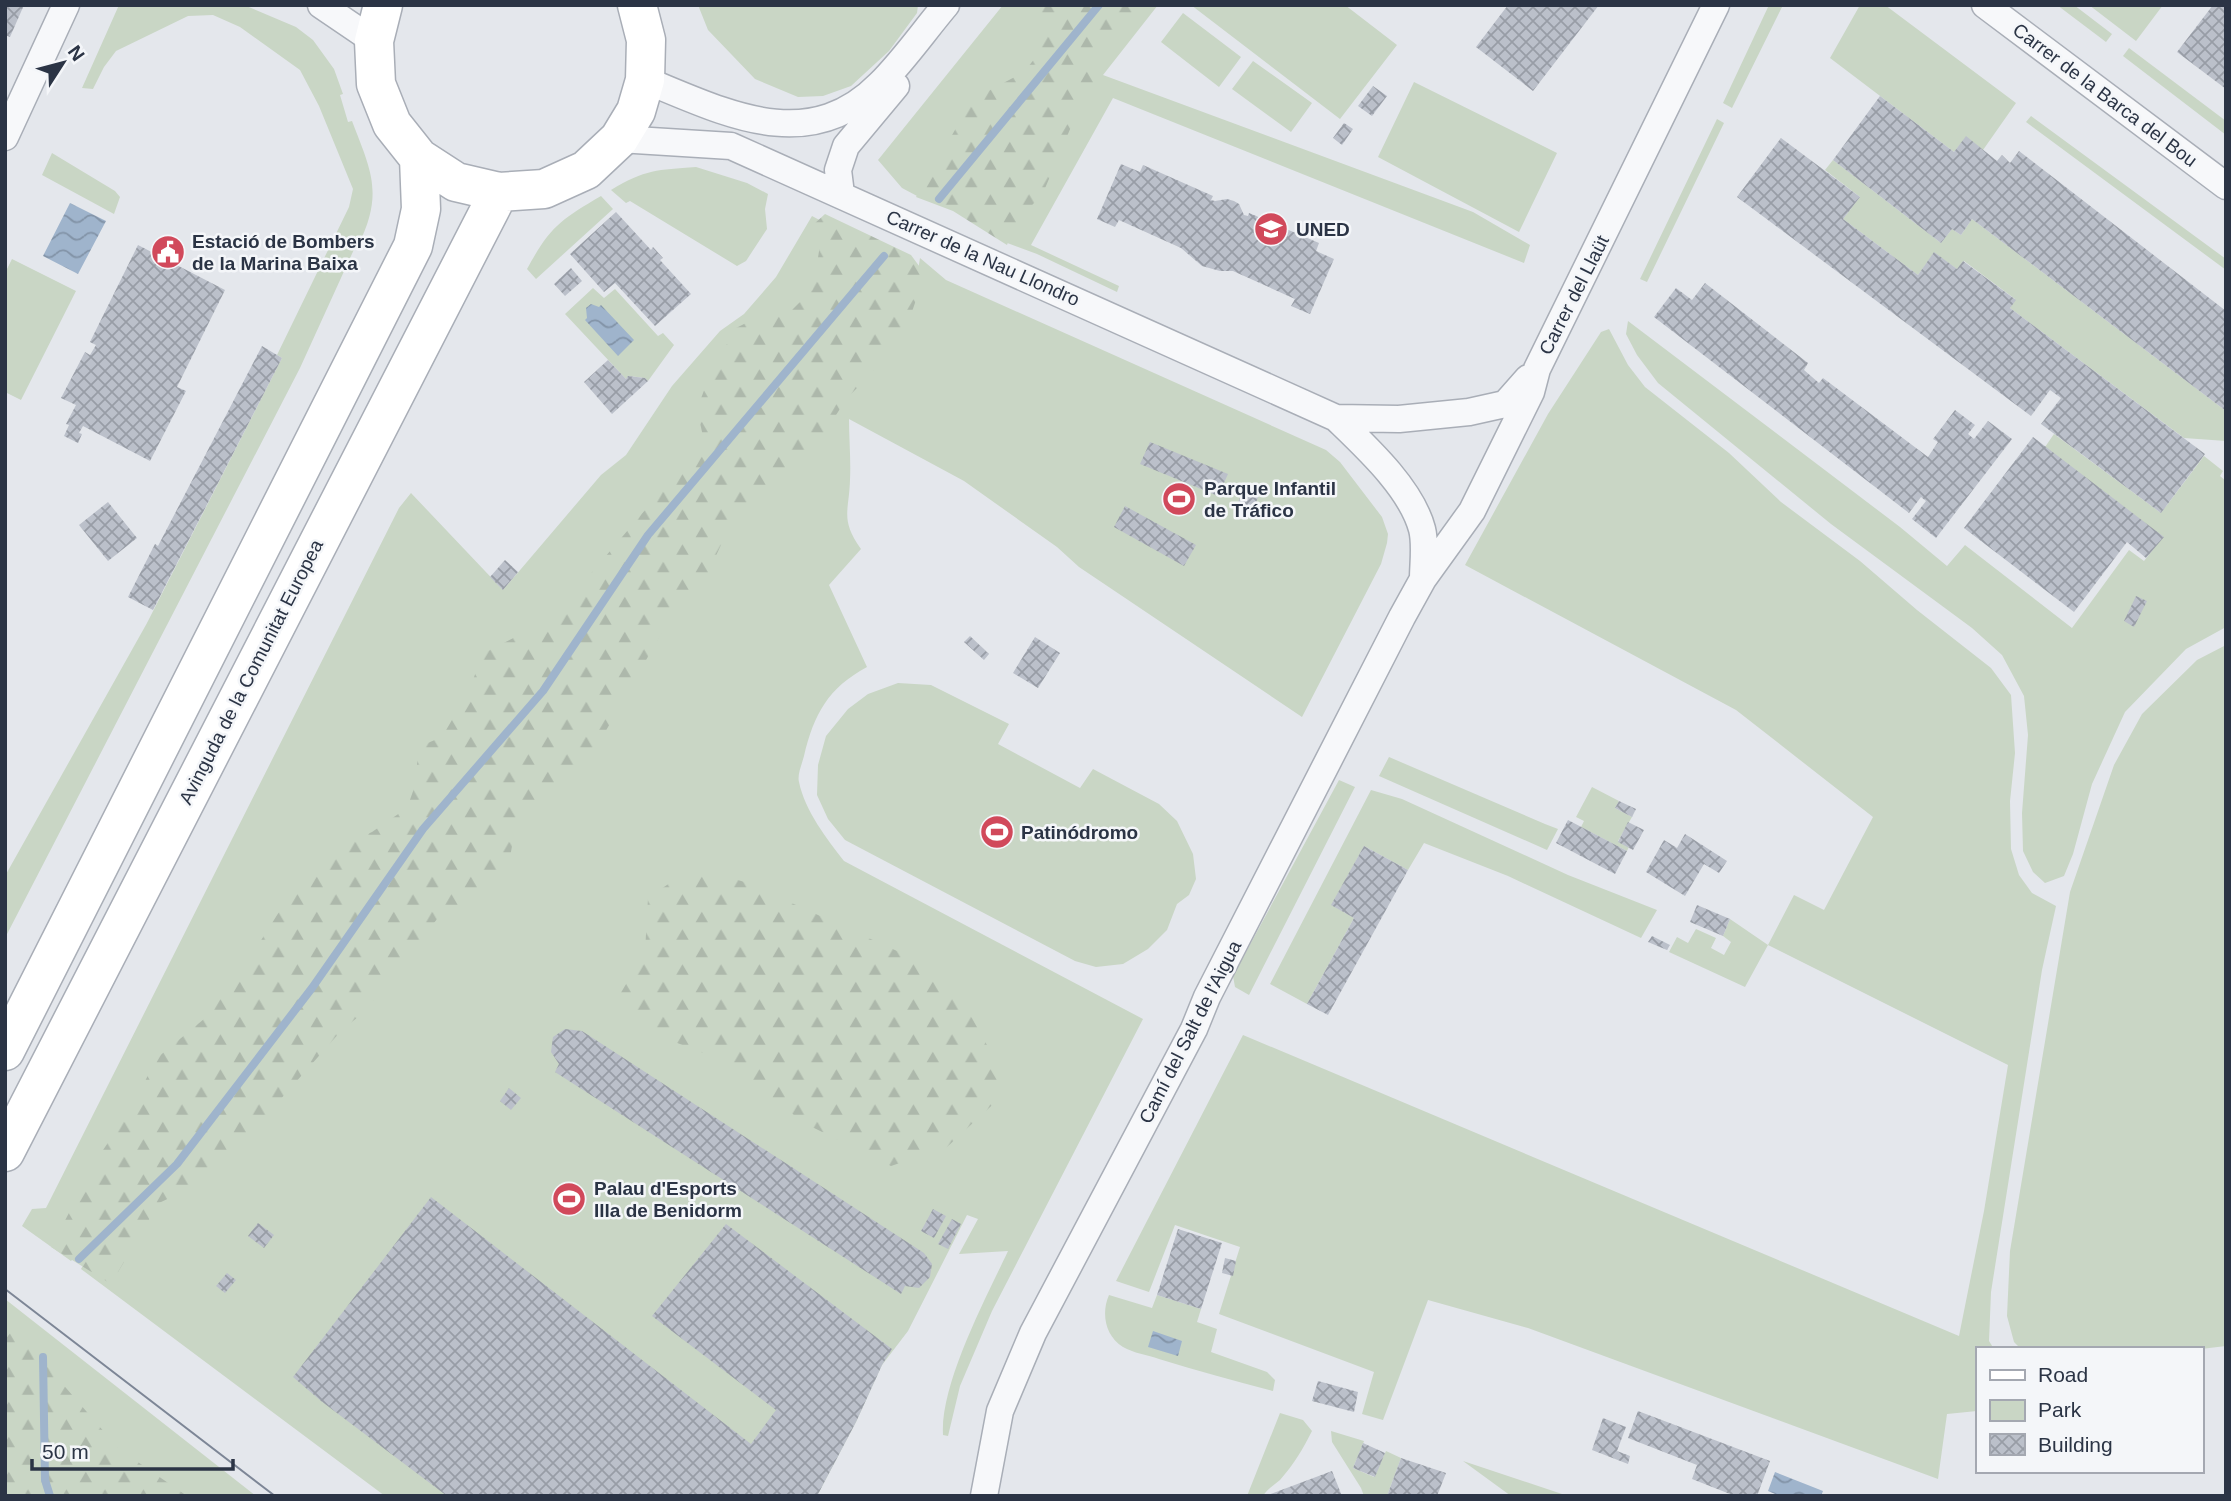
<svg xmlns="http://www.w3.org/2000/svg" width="2231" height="1501" font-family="Helvetica,sans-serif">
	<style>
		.green { fill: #c9d6c5 }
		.forest { fill: url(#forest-firs) }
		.water { fill: url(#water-waves) }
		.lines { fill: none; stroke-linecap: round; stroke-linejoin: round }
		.stream { stroke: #9fb4cc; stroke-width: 8 }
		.building { fill: url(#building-cross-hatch) }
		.street-casing { stroke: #a9aeb7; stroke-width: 29 }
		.secondary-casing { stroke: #a9aeb7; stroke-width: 41 }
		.street { stroke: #f7f8fa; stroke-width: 26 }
		.secondary { stroke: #fff; stroke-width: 38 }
		.tram { stroke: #7d8696; stroke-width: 2 }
		.labels { text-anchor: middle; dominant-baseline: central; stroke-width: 5; stroke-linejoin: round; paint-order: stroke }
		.street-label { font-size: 19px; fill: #2b3445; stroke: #f4f6f9 }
		.poi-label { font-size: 19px; font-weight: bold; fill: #2b3445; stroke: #f4f6f9; text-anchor: start }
	</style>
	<defs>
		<pattern id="forest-firs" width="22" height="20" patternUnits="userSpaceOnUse" patternTransform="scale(1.75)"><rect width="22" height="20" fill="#c9d6c5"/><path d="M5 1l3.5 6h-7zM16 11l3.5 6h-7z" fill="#adb8ab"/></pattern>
		<pattern id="water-waves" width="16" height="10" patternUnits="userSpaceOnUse" patternTransform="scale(1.75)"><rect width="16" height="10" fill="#9fb4cc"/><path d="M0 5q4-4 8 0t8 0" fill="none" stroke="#8293a7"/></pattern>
		<pattern id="building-cross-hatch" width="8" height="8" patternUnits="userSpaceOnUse" patternTransform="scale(1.75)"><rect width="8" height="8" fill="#bbc0ca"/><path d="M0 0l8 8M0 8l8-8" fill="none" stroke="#989da6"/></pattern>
	</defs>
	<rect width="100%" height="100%" fill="#e4e7ec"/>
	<!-- green -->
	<path class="green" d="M119,5H244L296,27L313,40L334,69L343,94L340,95L348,122L352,121C371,171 384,193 358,246L356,245L300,368L5,938V876L147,623L282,358L277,355L349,207L353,189L319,106L300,70L240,27L213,15L188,16L116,51L104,67L93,89L82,88Z
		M698,5H918L917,13L889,51L851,86L823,96L798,97L755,79L708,30Z
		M1003,5H1050L1043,49L1016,89L919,197L902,188L878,160Z
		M1121,5H1158L1103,75L1473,212L1530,245L1524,263L1113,98L1031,245L1119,286L1117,292L1037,254L1002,241L1090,73Z
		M1191,5H1345L1397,45L1340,119Z
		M1769,5H1783L1732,108L1723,103Z
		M1860,5H1885L2016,103L1983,150L1966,137L1954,152L1830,58Z
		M2057,5H2074L2112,34L2106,42Z
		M2089,5H2163L2136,41Z
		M1183,13L1241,57L1219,87L1161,42Z
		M2129,48L2226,121V135L2123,56Z
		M1253,61L1312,103L1291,132L1232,89Z
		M1414,82L1557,153L1519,232L1378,157Z
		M2031,116L2226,259V270L2026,122Z
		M1717,119L1724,123L1647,282L1640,279Z
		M52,153L115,191L120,197L114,214L42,175Z
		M1833,160L1941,243L1952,229L1961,235L1972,219L2226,411V441L2184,438L2010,308L2015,299L1964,261L1957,269L1934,253L1918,275L1843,219L1860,197L1825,170Z
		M696,167L747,183L768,194L765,209L767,229L746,261L737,266L630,201L626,203L611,190C646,169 657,170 696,167Z
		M601,196L613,209L536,279L527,269C550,227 560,220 601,196Z
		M812,216L838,230L827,277L712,441L413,815L79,1252L71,1261L22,1226L32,1209L46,1208L399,508L411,493L503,590L601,475L626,455L672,386L720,331L744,314L776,277Z
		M920,258L946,280L1326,450L1340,462L1382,517L1388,534L1387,543L1381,564L1302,717L1079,567L1057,547L964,481L849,419C849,439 851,460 850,480C849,512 840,519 861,549L829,585L867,667C828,688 814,714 804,756C802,764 797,775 799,782C805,811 827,839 844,861L1143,1019L992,1311L960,1386L948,1436L943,1435C940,1384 986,1298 1008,1251L959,1254L978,1219L967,1215L908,1331L882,1365L856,1422L817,1496H385L81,1269L86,1260L657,615L914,295Z
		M12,259L76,291L21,400L5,392V273Z
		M593,288L604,298L615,289L658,336L663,333L674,345L648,381L645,378L629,376L626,379L565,314Z
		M1628,321L1900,527L1947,566L1965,545L2072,628L2129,550L2144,561L2163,537L2045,447L2054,434L2161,513L2204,456L2223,471L2220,476L2226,481V627L2186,649L2125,712L2092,784L2073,854L2064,876L2045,883L2033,872L2023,851L2022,813L2028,735L2024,696L2002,655L1972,628L1831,524L1658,383L1637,355L1626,334Z
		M1609,329L1628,365L1645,387L1729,453L1781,502L1860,561L1917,610L1991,668L2011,695L2015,753L2010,801L2011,849L2019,875L2032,893L2056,906L2042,970L1991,1292L1989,1341L1994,1349H1977V1411L1947,1414L1938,1479L1528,1328L1428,1300L1383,1420L1362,1414L1374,1372L1219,1314L1240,1247L1175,1225L1149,1292L1116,1281L1243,1035L1959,1336L1984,1211L2008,1065L1768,945L1745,987L1669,952L1677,937L1688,943L1696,929L1716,938L1711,948L1724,955L1731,942L1723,936L1730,919L1768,945L1794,895L1824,910L1873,817L1736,710L1465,565L1548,414L1601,332Z
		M2226,645V1346L2201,1349H2021L2014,1342L2007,1316L2010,1251L2070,892L2114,765L2142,714L2197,660Z
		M898,683L931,685L1009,724L998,744L1080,788L1093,769L1159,804L1177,821L1193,854L1196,879L1189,895L1177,904L1167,930L1148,949L1123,964L1096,967L1075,961L845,840L828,819L817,795L818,765L826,736L848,709L868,694Z
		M1389,757L1545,824L1558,829L1547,850L1379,776Z
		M1339,780L1355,787L1249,995L1235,987L1233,976Z
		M1592,787L1619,801L1615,808L1632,817L1618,841L1629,847L1627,851L1581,827L1584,821L1576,817Z
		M1371,790L1402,799L1568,875L1657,910L1641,938L1508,876L1424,843L1408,870L1364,846L1332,905L1354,918L1307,1004L1270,984Z
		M1109,1295L1152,1308L1157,1295L1201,1309L1197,1322L1217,1329L1211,1352L1267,1372L1275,1380L1273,1391C1235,1381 1197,1371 1159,1359C1148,1355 1133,1353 1123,1347C1105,1336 1101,1313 1109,1295Z
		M5,1299L256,1496H5Z
		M1280,1413L1303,1420L1312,1431C1303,1449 1294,1464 1280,1480C1274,1485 1267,1489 1263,1496H1247Z
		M1331,1431L1364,1441L1353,1468L1374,1477L1386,1451L1401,1458L1387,1496H1364L1361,1488L1332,1442Z
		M1463,1461L1568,1496H1511Z"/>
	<!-- forest -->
	<path class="forest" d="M1035,5H1139L1099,56L1097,89L1079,108L1043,193L1015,224L1007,245L953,211L916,197L973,99L1024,72L1039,53Z
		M825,214L911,255L925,274L906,329L868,377L847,398L816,446L727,532L707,575L662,632L583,771L545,800L515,830L510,857L488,890L463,912L441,914L364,1012L341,1031L202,1188L180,1193L159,1203L111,1284L51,1247L99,1156L130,1110L157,1058L204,1019L238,977L277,915L319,856L372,832L407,808L416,783L418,747L442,737L470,689L482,654L533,628L564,605L704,441L697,409L711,372L736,328L770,311H791L813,289L820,245L814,224Z
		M693,867L748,883L908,956L970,1014L988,1047L1003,1095L947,1147L891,1166L804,1123L727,1062L659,1036L619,996L645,952L648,898Z
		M14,1328L119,1449L187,1496H7L5,1340Z"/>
	<!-- water -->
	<path class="water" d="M70,203L106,221L78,274L43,256Z
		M591,304L599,307L601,305L634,340L618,356L585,320L587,318L586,308Z
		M1153,1331L1182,1341L1178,1356L1148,1347Z
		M1775,1472L1823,1491L1821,1496H1780L1768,1491Z"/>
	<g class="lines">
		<!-- stream -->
		<path class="stream" d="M939,199L1099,5
			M79,1259L177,1164L312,988L423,829L543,691L648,535L884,256
			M43,1357L45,1480L50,1496"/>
	</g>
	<!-- building -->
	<path class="building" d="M5,5H24L10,37L5,35Z
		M1508,5H1599L1533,91L1476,47Z
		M2213,5H2226V89L2177,52Z
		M1373,86L1387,96L1372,116L1358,106Z
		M1880,96L1954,152L1966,136L1997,161L2002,155L2010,163L2019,151L2226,311V411L1972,219L1961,235L1952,229L1941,243L1833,160Z
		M1344,123L1353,129L1342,145L1333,138Z
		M1781,138L1860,197L1843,219L1918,275L1934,252L1957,269L1963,261L2016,300L2010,308L2205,454L2161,513L2041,424L2061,398L2050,390L2031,416L1737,197Z
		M1121,164L1140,172L1143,165L1213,196L1211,200L1215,201L1227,199L1234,201L1239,204L1244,215L1248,216L1249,213L1319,243L1316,251L1334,259L1310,314L1291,306L1295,299L1233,271H1220L1202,266L1181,248L1119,220L1115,227L1097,219Z
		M616,212L651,250L653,247L663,258L660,260L691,294L655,326L615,283L604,292L570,254Z
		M138,245L225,290L177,387L186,391L150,461L83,426L79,433L82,434L78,443L64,436L69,425L66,424L76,405L61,398L85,352L90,355L96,345L90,342Z
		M571,268L582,281L565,296L554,284Z
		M1705,283L1808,363L1804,370L1819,383L1823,378L1928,457L1938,442L1933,439L1955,410L1975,425L1968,434L1974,439L1988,421L2012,439L1936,538L1912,519L1926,501L1921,497L1909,513L1654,317L1676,288L1692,300Z
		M262,346L282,358L153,610L128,597L155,544L158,546Z
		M608,360L626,379L628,376L645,378L648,381L612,414L584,382Z
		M2033,437L2164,537L2146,558L2127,542L2074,612L1964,528Z
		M1150,442L1228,474L1218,496L1140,464Z
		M1245,486L1260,493L1250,516L1235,509Z
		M108,502L137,538L108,561L79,525Z
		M1125,506L1196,545L1184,566L1114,527Z
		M505,560L518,572L503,590L490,577Z
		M2136,596L2147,601L2134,627L2124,621Z
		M970,636L989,654L984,660L964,642Z
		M1035,637L1060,653L1038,688L1013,673Z
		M1619,801L1636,809L1632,817L1615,808Z
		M1568,820L1627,851L1615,874L1556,843Z
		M1628,822L1644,830L1633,850L1618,842Z
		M1685,834L1727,861L1719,873L1704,864L1685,896L1646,872L1664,840L1677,848Z
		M1364,846L1408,870L1328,1015L1307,1004L1354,918L1331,905Z
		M1697,905L1730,919L1723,936L1690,922Z
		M1652,936L1670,945L1667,950L1648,942Z
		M565,1029L582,1031L924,1253L932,1264L930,1277L919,1288L905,1286L901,1294L555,1072L559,1064L551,1052L553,1037Z
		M509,1088L521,1098L511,1110L500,1101Z
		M431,1197L751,1444L776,1410L652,1316L726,1224L892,1349L882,1365L856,1422L817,1496H447L321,1401L293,1377Z
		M933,1209L946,1216L934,1238L921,1231Z
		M952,1219L961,1224L948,1249L938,1244Z
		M258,1223L274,1235L264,1248L248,1236Z
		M1178,1229L1222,1243L1201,1309L1157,1295Z
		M1225,1258L1236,1261L1233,1276L1222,1273Z
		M227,1273L236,1280L225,1293L216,1286Z
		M1318,1381L1358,1392L1354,1412L1312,1401Z
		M1638,1411L1770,1461L1757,1496H1735L1692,1479L1697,1465L1628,1438Z
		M1603,1418L1626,1427L1617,1451L1630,1456L1628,1464L1592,1450Z
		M1363,1443L1385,1453L1375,1477L1353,1468Z
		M1401,1458L1446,1473L1437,1496H1387Z
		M1332,1471L1342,1496H1268V1495Z"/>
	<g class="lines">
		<!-- street casing -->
		<g class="street-casing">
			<path id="street" d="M321,5L374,41
				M1985,5L2226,186
				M645,80C724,112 808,157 880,84C904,60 924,31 946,5
				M5,137L66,5
				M619,139L731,146L1336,418C1366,447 1411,488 1422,529C1426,544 1423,564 1423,579
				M841,194L838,170L846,146L896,86
				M1336,418L1399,419L1469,412L1505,404L1528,378
				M984,1496L1000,1411L1033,1333L1194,1029L1207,997L1402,617L1423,579L1472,511L1531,392L1537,369L1716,5"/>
		</g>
		<!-- secondary casing -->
		<g class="secondary-casing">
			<path id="secondary" d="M383,5L374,41L376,84L392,124L419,158L456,182L499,192L544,189L586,170L619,139L636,111L645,80L646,40L637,5
				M5,1051L413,246L421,209L419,158
				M5,1152L499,192"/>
		</g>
		<!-- street -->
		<use href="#street" class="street"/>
		<!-- secondary -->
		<use href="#secondary" class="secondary"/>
		<!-- tram -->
		<path class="tram" d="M5,1289L275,1496"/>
	</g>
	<!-- icons -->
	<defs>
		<g id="university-disc" transform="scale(1.75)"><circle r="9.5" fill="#d1495b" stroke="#f4f6f9"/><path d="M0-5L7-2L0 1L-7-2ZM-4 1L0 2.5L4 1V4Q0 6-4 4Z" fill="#fff"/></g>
		<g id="civic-disc" transform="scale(1.75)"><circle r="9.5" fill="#d1495b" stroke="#f4f6f9"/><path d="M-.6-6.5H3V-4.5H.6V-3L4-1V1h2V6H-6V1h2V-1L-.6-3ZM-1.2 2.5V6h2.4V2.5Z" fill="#fff"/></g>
		<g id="stadium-disc" transform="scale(1.75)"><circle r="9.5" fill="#d1495b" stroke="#f4f6f9"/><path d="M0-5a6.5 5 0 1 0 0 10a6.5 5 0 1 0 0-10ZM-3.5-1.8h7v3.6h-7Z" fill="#fff"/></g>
	</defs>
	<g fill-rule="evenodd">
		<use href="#university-disc" x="1271" y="229"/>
		<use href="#civic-disc" x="168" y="252"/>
		<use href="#stadium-disc" x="1179" y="499"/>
		<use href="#stadium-disc" x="997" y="832"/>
		<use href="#stadium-disc" x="569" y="1199"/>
	</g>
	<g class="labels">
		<!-- street labels -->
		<g class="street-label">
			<text transform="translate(2105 95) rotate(37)">Carrer de la Barca del Bou</text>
			<text transform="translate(983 258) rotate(24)">Carrer de la Nau Llondro</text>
			<text transform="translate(1574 295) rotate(-63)">Carrer del Llaüt</text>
			<text transform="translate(251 672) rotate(-63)">Avinguda de la Comunitat Europea</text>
			<text transform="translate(1190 1032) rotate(-63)">Camí del Salt de l'Aigua</text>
		</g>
		<!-- poi labels -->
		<g class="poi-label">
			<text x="1296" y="229">UNED</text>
			<text x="192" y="241">Estació de Bombers<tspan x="192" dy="22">de la Marina Baixa</tspan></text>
			<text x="1204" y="488">Parque Infantil<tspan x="1204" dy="22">de Tráfico</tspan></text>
			<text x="1021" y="832">Patinódromo</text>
			<text x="594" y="1188">Palau d'Esports<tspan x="594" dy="22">Illa de Benidorm</tspan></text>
		</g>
	</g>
	<!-- border -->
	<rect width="2231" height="1501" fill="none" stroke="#2b3445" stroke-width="14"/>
	<!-- legend -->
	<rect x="1976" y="1347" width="228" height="126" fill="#f4f6f9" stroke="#a4a8b1" stroke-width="2"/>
	<rect x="1990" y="1370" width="35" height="10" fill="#ffffff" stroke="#a4a8b1" stroke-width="2"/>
	<text x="2038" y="1382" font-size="21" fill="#2b3445">Road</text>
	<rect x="1990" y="1400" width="35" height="21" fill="#c9d6c5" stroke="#a4a8b1" stroke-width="2"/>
	<text x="2038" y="1417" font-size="21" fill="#2b3445">Park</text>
	<rect x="1990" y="1434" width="35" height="21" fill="url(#building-cross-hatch)" stroke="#a4a8b1" stroke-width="2"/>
	<text x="2038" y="1452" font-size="21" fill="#2b3445">Building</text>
	<!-- north arrow -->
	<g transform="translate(63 63) rotate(54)" stroke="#f4f6f9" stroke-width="5" paint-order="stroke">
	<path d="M0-5L12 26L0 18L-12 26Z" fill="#2b3445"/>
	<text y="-10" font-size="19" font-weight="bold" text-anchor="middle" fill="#2b3445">N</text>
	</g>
	<!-- scale -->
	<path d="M32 1459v10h201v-10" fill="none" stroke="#2b3445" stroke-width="3.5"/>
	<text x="42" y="1459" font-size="21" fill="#2b3445" stroke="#f4f6f9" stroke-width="5" paint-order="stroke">50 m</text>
</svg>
